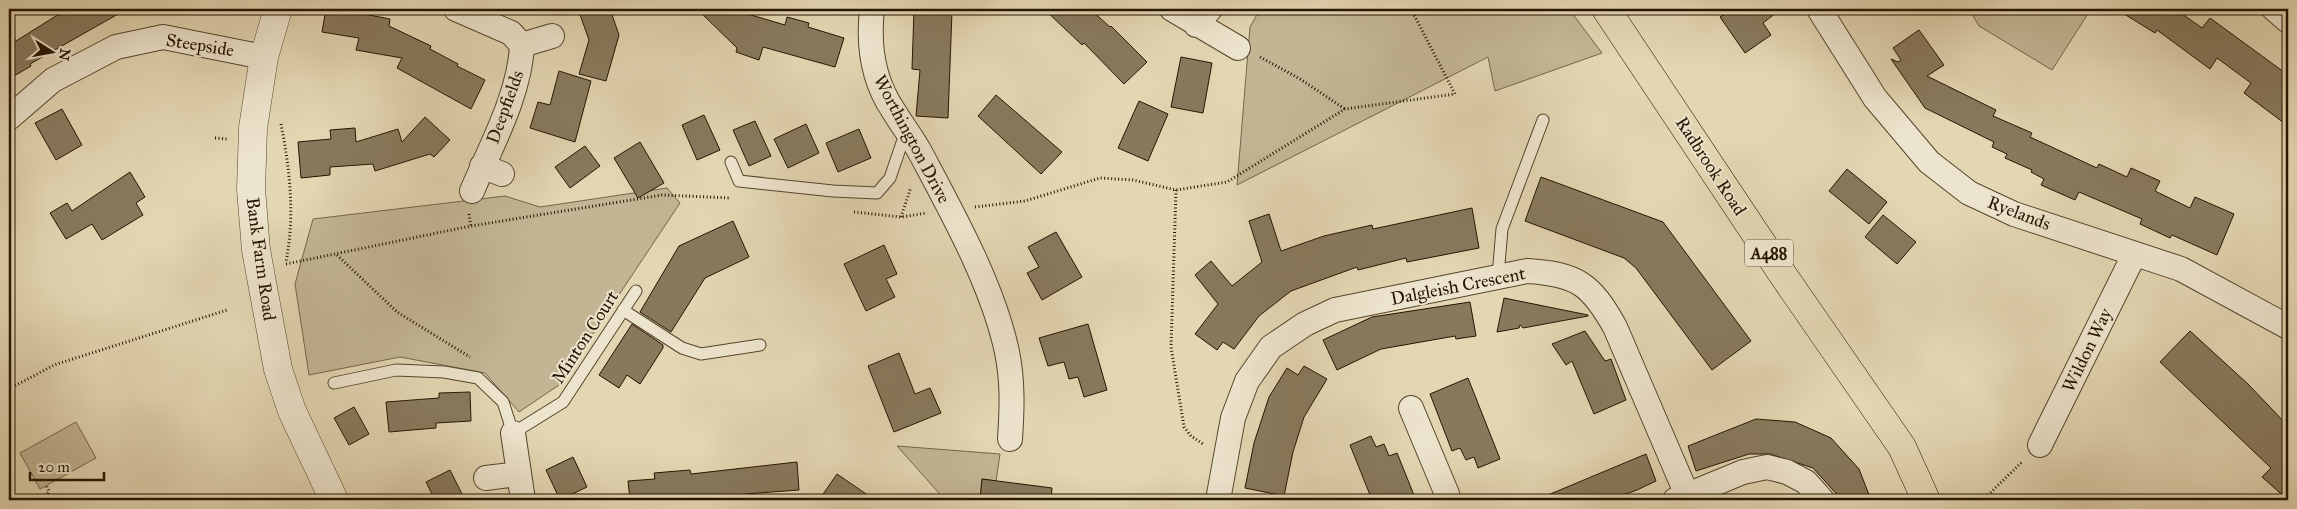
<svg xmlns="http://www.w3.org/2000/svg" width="2297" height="509" font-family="'IM FELL Great Primer',serif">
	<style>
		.green { fill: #c3b594; stroke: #74654a }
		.building { fill: #88795d; stroke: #251500 }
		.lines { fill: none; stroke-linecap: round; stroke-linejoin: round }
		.service-casing { stroke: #54452c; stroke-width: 13 }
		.minor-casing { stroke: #54452c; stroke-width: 26 }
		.tertiary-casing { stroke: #54452c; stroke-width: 29 }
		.primary-casing { stroke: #251500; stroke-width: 29 }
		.path { stroke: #251500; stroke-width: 3; stroke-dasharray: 1 2.5; stroke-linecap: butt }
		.service { stroke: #ede4cd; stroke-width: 11 }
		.minor { stroke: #ede4cd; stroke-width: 24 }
		.tertiary { stroke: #ede4cd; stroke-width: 28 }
		.primary { stroke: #e3d6b2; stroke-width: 28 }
		.labels { text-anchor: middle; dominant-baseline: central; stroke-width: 4; stroke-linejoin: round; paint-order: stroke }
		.shield { fill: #ede4cd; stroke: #61533e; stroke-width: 1 }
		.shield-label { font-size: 16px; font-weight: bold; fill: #251500 }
		.street-label { font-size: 18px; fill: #251500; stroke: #ede4cd }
	</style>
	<rect width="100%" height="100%" fill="#e3d6b2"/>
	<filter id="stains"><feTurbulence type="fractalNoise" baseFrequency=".004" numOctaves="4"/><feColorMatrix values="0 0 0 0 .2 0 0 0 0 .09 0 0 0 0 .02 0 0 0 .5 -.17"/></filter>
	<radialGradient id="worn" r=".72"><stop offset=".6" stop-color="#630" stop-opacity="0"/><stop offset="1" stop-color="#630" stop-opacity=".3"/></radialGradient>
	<!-- green -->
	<path class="green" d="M1260,9H1569L1602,53L1495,91L1488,57L1237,185L1250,27Z
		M1969,9H2091L2052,70L1979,26Z
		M667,188L680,203L559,385L519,412L485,373L400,357L309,375L295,284L313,219L505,196L540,207Z
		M76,422L96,458L40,489L20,453Z
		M897,446L1000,454L996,481L982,479L980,500H945Z"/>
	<!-- building -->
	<path class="building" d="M67,9H127L30,64L31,66L9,79V29L16,41Z
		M326,9H353V12L390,19L389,26L431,46L430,49L458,64L457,66L485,80L471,109L397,68L402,58L356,50L359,38L322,32Z
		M578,9H610L619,35L606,81L579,74L589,40Z
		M697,9H731L785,25L787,17L809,23L808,27L844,38L835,67L763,47L759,60L736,52L737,48Z
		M1044,9H1090L1110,27L1111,26L1147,62L1124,84L1084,43L1082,45Z
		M1733,9H1781L1763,23L1771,35L1745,53L1720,17Z
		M2116,9H2175L2202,28L2210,18L2288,75V126L2244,93L2251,83L2217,58L2210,69L2157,30L2155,33Z
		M914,10L952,12L948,118L916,116L920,70L912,69Z
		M1919,30L1944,65L1927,76L1996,110L1993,116L2032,133L2030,137L2097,168L2099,164L2127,177L2131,168L2160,181L2155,191L2190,208L2195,197L2234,214L2217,255L2172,235L2170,238L2140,224L2142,219L2079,192L2075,200L2041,185L2044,179L2031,172L2032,170L2005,158L2007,154L1992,147L1994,142L1925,108L1891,59L1898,62L1901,60L1893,48Z
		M1181,57L1212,63L1203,113L1171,107Z
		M559,71L591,81L575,142L530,128L538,102L550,105Z
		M996,95L1062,152L1041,174L978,116Z
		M1139,101L1168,114L1148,161L1118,148Z
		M62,109L82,145L56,160L35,123Z
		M704,115L720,150L697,160L682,125Z
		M425,117L450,140L434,157L430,154L375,171L373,164L330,167V175L301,178L298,142L331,139L330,130L355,128L356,142L398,129L402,142Z
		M755,121L771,156L749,166L733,130Z
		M806,124L819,153L788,168L774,139Z
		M859,129L871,158L838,172L826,143Z
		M640,142L664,183L638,198L614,158Z
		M585,146L600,166L570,188L555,167Z
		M1847,169L1887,202L1869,224L1829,191Z
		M130,172L145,197L136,203L143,215L102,240L92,224L66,239L50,213L67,203L72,211Z
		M1541,177L1663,222L1751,341L1712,370L1636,268L1624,258L1525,221Z
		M1472,208L1479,248L1407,262L1406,258L1358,270L1357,267L1291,291L1259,316L1234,349L1223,342L1217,350L1195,334L1218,304L1195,275L1211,261L1232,286L1262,262L1249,221L1269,214L1281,251L1324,236L1372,225L1373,229Z
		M1883,215L1916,242L1897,264L1865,237Z
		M733,221L749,257L705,278L671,332L640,312L679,246Z
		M1056,232L1082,277L1042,300L1027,273L1039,267L1028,247Z
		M884,245L897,274L886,279L895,297L866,311L844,264Z
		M1504,298L1588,315V316L1523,328L1520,325L1519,328L1497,332Z
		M1470,302L1476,336L1456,339L1455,336L1381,349L1337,370L1323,340L1372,317Z
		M632,324L663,345V348L640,384L627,375L619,388L599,375Z
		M1088,324L1107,390L1084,397L1078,377L1069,379L1064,362L1048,366L1039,338Z
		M1585,331L1605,361L1611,359L1626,400L1594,414L1572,361L1566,365L1552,344Z
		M2190,331L2248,384L2288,426V500L2262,477L2271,468L2160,362Z
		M899,353L915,394L930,388L941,413L894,432L868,366Z
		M1304,366L1327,379L1304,417L1293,452L1284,496L1245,488L1254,443L1269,397L1287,368L1298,375Z
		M1468,378L1500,459L1478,468L1474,457L1466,460L1460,448L1452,451L1430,394Z
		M470,392L471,421L436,423V428L389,432L386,402L439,398V393Z
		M354,407L369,434L349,445L334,418Z
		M1756,419L1795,422L1831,438L1859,469L1871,500H1842L1813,468L1770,454H1749L1696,471L1688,446Z
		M1371,436L1376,447L1384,444L1389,456L1397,453L1416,500H1372L1350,445Z
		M1646,454L1656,481L1637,490L1609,500H1536Z
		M573,457L587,487L560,500L546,470Z
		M797,462L799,490L745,494L746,497L715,500H709V498L630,500L628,481L655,479L654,473L690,470L691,474Z
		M450,470L465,500H435L426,482Z
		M837,474L875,500H819Z
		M982,479L1052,488L1051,500H980Z"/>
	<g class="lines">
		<!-- service casing -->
		<g class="service-casing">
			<path id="service" d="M731,162L739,181L833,191L877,193L890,178L906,131
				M1498,276L1502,229L1543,120
				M623,310L682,348L701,354L760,345
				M334,383L396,370L444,372L478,378L503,402L513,433L563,402L636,291"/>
		</g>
		<!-- minor casing -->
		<g class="minor-casing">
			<path id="minor" d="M456,9L511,33L522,45C520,94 491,146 472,191
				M872,9C868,45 872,79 893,110C902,125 913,139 921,154C953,214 993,286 1007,352C1013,381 1012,410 1010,439
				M1172,9L1238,48
				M1819,9L1875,98L1929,162L1969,193L2014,214L2181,269L2288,327
				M2274,9L2288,21
				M1196,25L1210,9
				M522,45L552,36
				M9,118L53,80L116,47L163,37L264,57
				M482,166L502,174
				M1411,408L1447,494L1446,500
				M513,433L523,500
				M2040,445L2134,255
				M486,478L518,474
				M1218,500L1233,418L1247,381L1271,347L1305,324L1335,310L1527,271C1577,274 1591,284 1615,327L1687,495
				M1675,500L1743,472L1767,467L1787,472L1806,482L1822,500"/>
		</g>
		<!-- tertiary casing -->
		<g class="tertiary-casing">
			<path id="tertiary" d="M278,9L264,57L253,128L251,189L256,250L278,369L292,411L334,500"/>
		</g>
		<!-- primary casing -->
		<g class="primary-casing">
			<path id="primary" d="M1606,9L1783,275L1902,447L1926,500"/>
		</g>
		<!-- path -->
		<path class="path" d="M1260,57L1300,79L1345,109
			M281,124C290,170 295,216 286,262
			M215,138L227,139
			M1176,190L1171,347L1184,427L1191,436L1203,444
			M975,207L1025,201L1100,178L1133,180L1176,190L1227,182L1345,109L1455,94L1411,9
			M854,212L901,217L927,213
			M469,214L471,226
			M901,217L911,187
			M337,255L397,312L470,357
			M286,264L471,226L662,195L731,198
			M9,389L54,365L227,310
			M45,500L49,491L46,485
			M1983,500L2023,461"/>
		<!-- service -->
		<use href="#service" class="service"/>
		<!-- minor -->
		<use href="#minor" class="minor"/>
		<!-- tertiary -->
		<use href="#tertiary" class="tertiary"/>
		<!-- primary -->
		<use href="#primary" class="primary"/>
	</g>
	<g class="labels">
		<!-- shield labels -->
		<rect class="shield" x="1745" y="239.5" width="48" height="27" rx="4"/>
		<g class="shield-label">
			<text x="1769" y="253">A488</text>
		</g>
		<!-- street labels -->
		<g class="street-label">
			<text transform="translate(200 45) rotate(9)">Steepside</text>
			<text transform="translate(505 107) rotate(-70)">Deepfields</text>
			<text transform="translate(912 139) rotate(62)">Worthington Drive</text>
			<text transform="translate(1711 166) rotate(57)">Radbrook Road</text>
			<text transform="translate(2019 213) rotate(21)">Ryelands</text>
			<text transform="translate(261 259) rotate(82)">Bank Farm Road</text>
			<text transform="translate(1458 286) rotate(-11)">Dalgleish Crescent</text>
			<text transform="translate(585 337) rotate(-57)">Minton Court</text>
			<text transform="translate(2087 350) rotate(-64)">Wildon Way</text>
		</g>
	</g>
	<!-- margin -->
	<rect width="2297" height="509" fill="none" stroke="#e3d6b2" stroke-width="30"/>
	<rect x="10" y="10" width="2277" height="489" fill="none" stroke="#251500" stroke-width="2.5"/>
	<rect x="15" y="15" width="2267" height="479" fill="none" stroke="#251500"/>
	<!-- north arrow -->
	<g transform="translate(52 52) rotate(101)" stroke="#ede4cd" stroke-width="4" paint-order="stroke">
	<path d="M0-4L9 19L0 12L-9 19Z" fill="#251500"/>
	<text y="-8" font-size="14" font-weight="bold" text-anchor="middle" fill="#251500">N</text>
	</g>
	<!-- scale -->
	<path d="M30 472v8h74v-8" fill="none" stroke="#251500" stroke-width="2.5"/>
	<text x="38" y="472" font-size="15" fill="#251500" stroke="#ede4cd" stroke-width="4" paint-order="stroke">20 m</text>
	<rect width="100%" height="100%" filter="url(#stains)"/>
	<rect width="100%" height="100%" fill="url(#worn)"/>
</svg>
